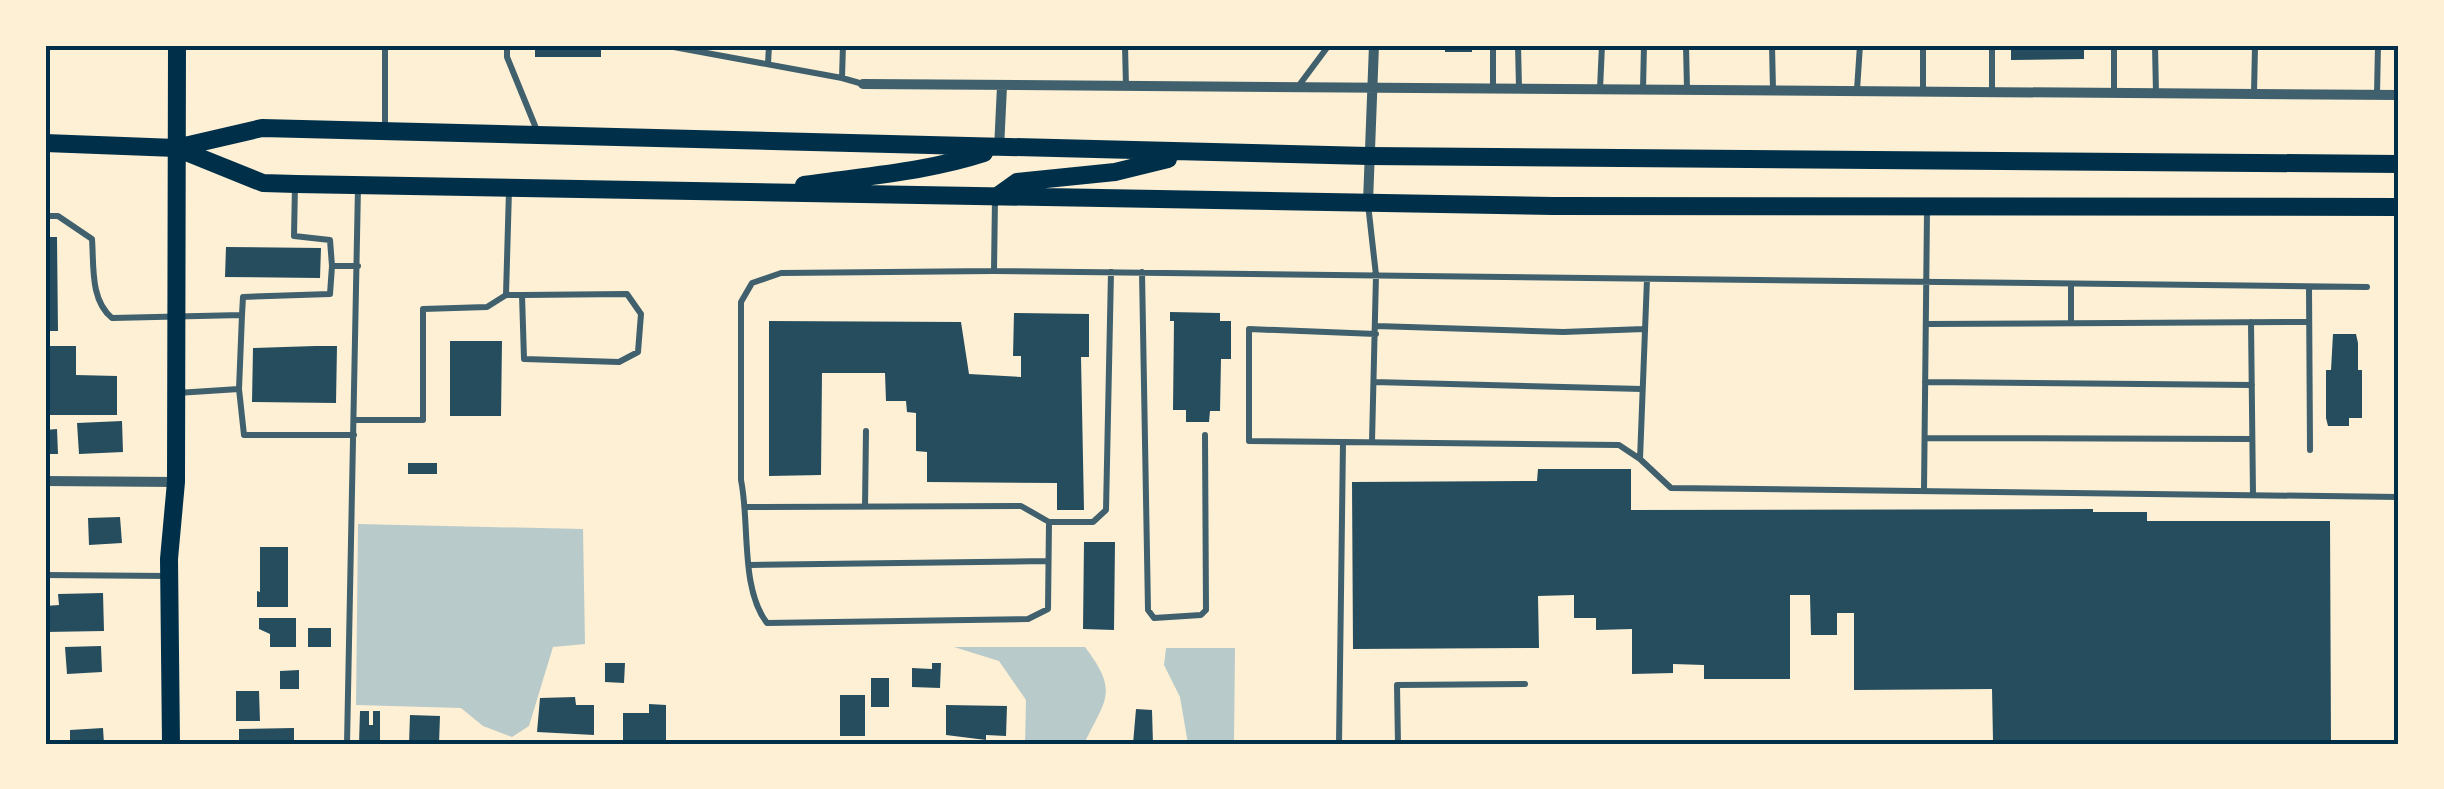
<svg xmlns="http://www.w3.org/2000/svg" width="2444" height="789" font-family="'PT Sans',sans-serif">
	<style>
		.green { fill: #b9caca }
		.building { fill: #264d5e }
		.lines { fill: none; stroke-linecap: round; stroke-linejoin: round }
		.service { stroke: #3f606c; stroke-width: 6 }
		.minor { stroke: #3f606c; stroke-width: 10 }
		.primary { stroke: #003049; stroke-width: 18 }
		.neatline { fill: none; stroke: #003049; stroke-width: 4 }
	</style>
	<rect width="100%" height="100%" fill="#fdf0d5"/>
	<!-- green -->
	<path class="green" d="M358,524L583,529L585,644L553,647L529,726L512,737L483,726L461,708L356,705Z
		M954,647H1085C1119,692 1106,698 1084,744H1025L1026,700L999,661Z
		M1166,648H1235L1234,744H1188L1180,697L1164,665Z"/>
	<!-- building -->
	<path class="building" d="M535,45H601V57H535Z
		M1445,45H1472V52H1445Z
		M2011,45H2084V59L2011,60Z
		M45,237H57L58,331H45Z
		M226,247L321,248L320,278L225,277Z
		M1170,312L1220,313V321H1231V359H1221L1220,411H1210L1209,422H1186V410H1173L1174,321H1170Z
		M1014,313L1089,314V357H1081L1084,510H1057V483L927,482V452L916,451V413L907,412L906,401H886L885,373H822L821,475L769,476V321L961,322L969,374L1021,377V356H1013Z
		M2333,334H2356L2358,343V370H2362V418H2349V426H2328L2326,418V370H2331Z
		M450,341H502L501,416H450Z
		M45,346H76V375L117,376V415H45Z
		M315,346H337L336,403L252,402L253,348Z
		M122,421L123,452L79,454L77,423Z
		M57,429L58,454H45V430Z
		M408,463H437V474H408Z
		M1538,469H1631V510L2093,509V512H2147V521H2330L2331,744H2303V740L1993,741L1992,689L1854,690V613H1837V635H1811L1810,595H1790V679H1704V665L1673,664V673L1632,674V629L1596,630V618H1574V595L1538,596L1539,648L1353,649L1352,482L1537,481Z
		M120,517L122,543L89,545L88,518Z
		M1084,542H1115L1114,630L1083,629Z
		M260,547H288V607H257V591L260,592Z
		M103,593L104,631L45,632V606L59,605L58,594Z
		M259,618H296V647H270V634L259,629Z
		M308,628H331V647H308Z
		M101,646L102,672L67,674L65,647Z
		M605,663H625L624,683L605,682Z
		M932,663H941L940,688L912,687V668L932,669Z
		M299,670V689H280V671Z
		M871,678H889V707H871Z
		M236,691H259L260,721H236Z
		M840,695H865V736H840Z
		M575,697L576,705H594V735L537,732L540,698Z
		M649,704L666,705V741L623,740V713H649Z
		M946,705L1007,706L1006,736L986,735V740L946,735Z
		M1136,709L1152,710L1153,744H1133Z
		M360,711H369V725H373V711H380V744H359Z
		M410,715L440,716L439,744H409Z
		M103,728L104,744H70V730Z
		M294,728V744H239V729Z"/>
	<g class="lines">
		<!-- service -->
		<path class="service" d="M385,45V130
			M507,45V57L538,133
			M663,45L842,78
			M843,45L842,78L863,84
			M1125,45L1126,87
			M1493,45V88
			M1518,45L1519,88
			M1686,45L1687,89
			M1772,45L1773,90
			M2114,45V92
			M2155,45L2156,94
			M2208,45H2378L2377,94
			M768,64L769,45
			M1297,88L1329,45
			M1600,89L1602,45
			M1643,89L1644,45
			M1857,90L1860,45
			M1923,91V45
			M1992,91V45
			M2254,93L2255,46
			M295,185L294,236L330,240L332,266
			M1368,204L1376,275L1372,442
			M45,216H58L92,239C94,266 90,300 112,318L242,315L239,389
			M994,271L995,198
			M1142,272L1148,610L1154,618L1201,615L1206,610L1205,435
			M1647,279L1640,459L1671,488L2399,497
			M2071,284V323
			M2309,287L2310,450
			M506,295H522L627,294L641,314L638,352L619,362L524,359L522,295
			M242,315L243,297L330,294L332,266H358
			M2251,322L2253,495
			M1926,324L2309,322
			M1376,326L1563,332L1644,329
			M1374,382L1642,389
			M1925,382L2252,385
			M177,393L239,389L244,435H354
			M355,420H423V309L487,307L506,295L509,190
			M1925,438L2252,439
			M1343,442L1249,441V329L1376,334
			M1924,491L1927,211
			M747,507L1021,506L1049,522H1093L1106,510L1111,272
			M865,507L866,431
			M1049,522L1048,609L1028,619L767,623C740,588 750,523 741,480V302L752,283L781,273L994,271L2367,287
			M749,565L1047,561
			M45,575L168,576
			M347,744L358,187
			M1339,744L1343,442L1619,445L1640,459
			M1398,744L1397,685L1525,684"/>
		<!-- minor -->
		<path class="minor" d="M863,84L2399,95
			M999,149L1002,86
			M1368,202L1374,45
			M45,481L176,482"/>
		<!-- primary -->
		<path class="primary" d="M45,143L176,148L262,128L1368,156L2399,164
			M176,148L263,183L296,184L1553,206L2399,207
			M804,185C864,176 926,172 984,153
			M996,197L1017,182L1115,172L1168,159
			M171,744L169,559L176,482L177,45"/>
	</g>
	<!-- border -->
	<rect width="2444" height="789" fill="none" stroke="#fdf0d5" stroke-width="95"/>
	<rect x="48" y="48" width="2348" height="694" class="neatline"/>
</svg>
